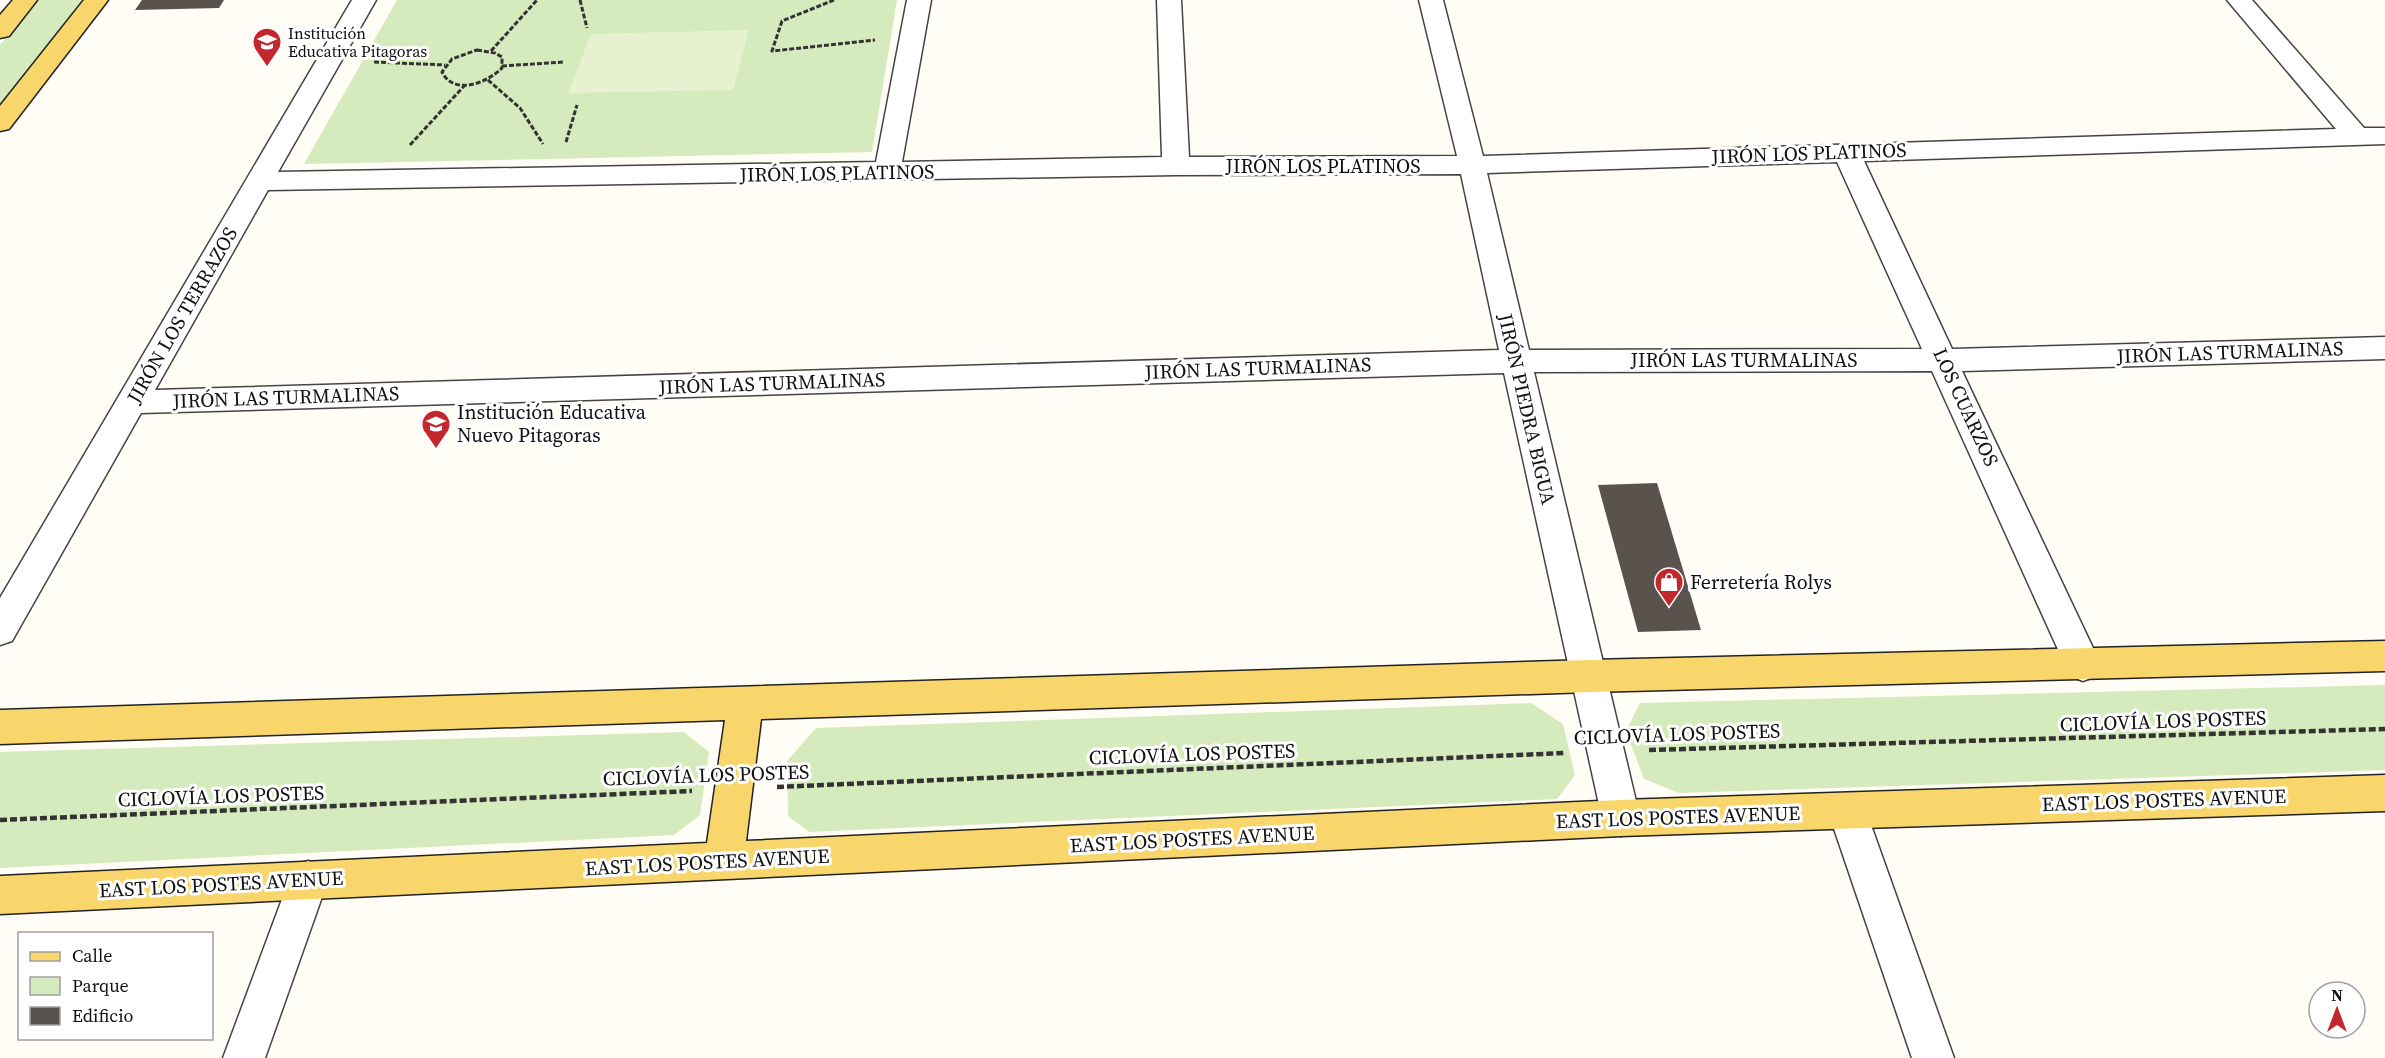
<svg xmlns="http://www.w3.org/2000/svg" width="2385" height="1058" font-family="'Source Serif 4',serif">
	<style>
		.green { fill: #d5ebbd }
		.pitch { fill: #e6f2cf }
		.building { fill: #5a524d }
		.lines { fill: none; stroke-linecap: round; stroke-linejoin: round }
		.minor-casing { stroke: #444; stroke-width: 3 }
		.major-casing { stroke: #222; stroke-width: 3 }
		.path-far1 { stroke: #333; stroke-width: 3; stroke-dasharray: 5 2; stroke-linecap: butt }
		.path { stroke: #333; stroke-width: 4.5; stroke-dasharray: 7 3; stroke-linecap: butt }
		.minor { fill: #fff; fill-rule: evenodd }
		.major { fill: #f9d66b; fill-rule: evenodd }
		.labels { text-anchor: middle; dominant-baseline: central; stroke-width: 6; stroke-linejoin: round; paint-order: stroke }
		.far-poi-label { font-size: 16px; fill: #111; stroke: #fff; text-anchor: start }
		.street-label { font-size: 20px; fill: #111; stroke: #fff }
		.poi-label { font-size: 20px; fill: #111; stroke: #fff; text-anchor: start }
	</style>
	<rect width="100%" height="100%" fill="#fffdf5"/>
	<!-- green -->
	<path class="green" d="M37,0H83L0,106V45Z
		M397,0H897L872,152L304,164Z
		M2385,685V770L1679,793L1644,779L1626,731L1640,703Z
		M1531,703L1563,724L1575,775L1557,799L809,832L788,816L787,761L816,728Z
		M684,732L709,752L700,815L674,835L0,868V752Z"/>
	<!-- pitch -->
	<path class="pitch" d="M749,30L733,90L568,93L591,34Z"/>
	<!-- building -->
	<path class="building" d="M142,0H224L219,8L135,10Z
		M1657,483L1701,630L1638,632L1598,485Z"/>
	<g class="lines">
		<!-- minor casing -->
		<g class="minor-casing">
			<path id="minor" d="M352,0H376L278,172L876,162L907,0H931L902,162L1162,157L1157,0H1181L1189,157L1457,156L1419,0H1443L1483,156L2336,129L2227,0H2252L2364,128H2385V144L1864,161L1952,349L2385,337V359L1962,371L2101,665L2096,676L2083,681L2070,676L1932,371L1534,372L1640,818L1634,831L1621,836L1608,831L1602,818L1504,373L141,413L12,641L0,645V598ZM1837,162L1922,349L1529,350L1487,173ZM1461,174L1499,350L155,390L268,190L1176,175Z
				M1847,793L1860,798L1866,811L1954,1058H1912L1828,811L1834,798Z
				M308,861L322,867L328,880L265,1058H223L294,867Z"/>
		</g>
		<!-- major casing -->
		<g class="major-casing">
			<path id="major" d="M13,0H37L9,36L0,38V15Z
				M84,0H108L9,129L0,131V106Z
				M2385,641V671L1590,692L761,719L746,841L1621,800L2385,775V811L1621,836L0,914V876L707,843L725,720L0,744V710L1590,660Z"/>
		</g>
		<!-- path-far1 -->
		<path class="path-far1" d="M580,0L587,28
			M834,0L782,21L772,51L875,40
			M477,50L495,53L502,57V68C487,83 454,96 442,72L452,59Z
			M491,51L537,0
			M374,62L445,65
			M502,66L564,62
			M488,80L520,108L543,144
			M566,142L577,105
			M410,145L465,85"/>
		<!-- path -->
		<path class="path" d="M1649,750L2385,729
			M777,787L1564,753
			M0,820L692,791"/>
		<!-- minor -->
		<use href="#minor" class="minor"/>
		<!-- major -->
		<use href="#major" class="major"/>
	</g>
	<!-- icons -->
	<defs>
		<g id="school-pin" transform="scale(1.5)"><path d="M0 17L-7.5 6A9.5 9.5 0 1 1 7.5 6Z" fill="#c4262e" stroke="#fff"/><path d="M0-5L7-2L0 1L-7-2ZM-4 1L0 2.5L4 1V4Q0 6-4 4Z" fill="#fff"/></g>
		<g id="shop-pin" transform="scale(1.5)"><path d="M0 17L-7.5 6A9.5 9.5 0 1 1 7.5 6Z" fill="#c4262e" stroke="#fff"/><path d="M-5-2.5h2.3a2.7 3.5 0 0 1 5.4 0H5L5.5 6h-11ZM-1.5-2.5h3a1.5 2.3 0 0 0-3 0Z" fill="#fff"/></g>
	</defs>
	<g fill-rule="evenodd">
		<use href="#school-pin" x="267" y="42"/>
		<use href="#school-pin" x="436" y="424"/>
		<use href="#shop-pin" x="1669" y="582"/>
	</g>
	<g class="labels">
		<!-- far-poi labels -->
		<g class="far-poi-label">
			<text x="288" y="33">Institución<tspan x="288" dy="18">Educativa Pitagoras</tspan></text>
		</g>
		<!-- street labels -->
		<g class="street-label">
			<text transform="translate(1809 153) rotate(-2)">JIRÓN LOS PLATINOS</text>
			<text x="1323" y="166">JIRÓN LOS PLATINOS</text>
			<text transform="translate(837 173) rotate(-1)">JIRÓN LOS PLATINOS</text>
			<text transform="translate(182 315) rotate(-60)">JIRÓN LOS TERRAZOS</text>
			<text transform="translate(2230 352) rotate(-2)">JIRÓN LAS TURMALINAS</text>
			<text x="1744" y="360">JIRÓN LAS TURMALINAS</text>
			<text transform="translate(1258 368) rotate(-2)">JIRÓN LAS TURMALINAS</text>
			<text transform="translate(772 383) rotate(-2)">JIRÓN LAS TURMALINAS</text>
			<text transform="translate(286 397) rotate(-2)">JIRÓN LAS TURMALINAS</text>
			<text transform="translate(1966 407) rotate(65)">LOS CUARZOS</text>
			<text transform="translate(1527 409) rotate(77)">JIRÓN PIEDRA BIGUA</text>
			<text transform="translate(2163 721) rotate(-2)">CICLOVÍA LOS POSTES</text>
			<text transform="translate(1677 734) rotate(-2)">CICLOVÍA LOS POSTES</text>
			<text transform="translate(1192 754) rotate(-2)">CICLOVÍA LOS POSTES</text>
			<text transform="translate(706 775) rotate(-2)">CICLOVÍA LOS POSTES</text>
			<text transform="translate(221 796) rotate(-2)">CICLOVÍA LOS POSTES</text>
			<text transform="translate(2164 800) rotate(-2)">EAST LOS POSTES AVENUE</text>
			<text transform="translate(1678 817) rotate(-2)">EAST LOS POSTES AVENUE</text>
			<text transform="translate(1192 839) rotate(-3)">EAST LOS POSTES AVENUE</text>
			<text transform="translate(707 862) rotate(-3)">EAST LOS POSTES AVENUE</text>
			<text transform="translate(221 884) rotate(-3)">EAST LOS POSTES AVENUE</text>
		</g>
		<!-- poi labels -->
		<g class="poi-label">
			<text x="457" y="412">Institución Educativa<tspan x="457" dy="23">Nuevo Pitagoras</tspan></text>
			<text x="1690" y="582">Ferretería Rolys</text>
		</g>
	</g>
	<!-- legend -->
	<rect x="18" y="932" width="195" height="108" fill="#ffffff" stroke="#a0a0a0" stroke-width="1.5"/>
	<rect x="30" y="952" width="30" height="9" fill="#f9d66b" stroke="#a0a0a0" stroke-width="1.5"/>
	<text x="72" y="962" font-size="18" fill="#111111">Calle</text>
	<rect x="30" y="977" width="30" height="18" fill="#d5ebbd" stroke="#a0a0a0" stroke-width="1.5"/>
	<text x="72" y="992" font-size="18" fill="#111111">Parque</text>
	<rect x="30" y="1007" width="30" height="18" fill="#5a524d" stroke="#a0a0a0" stroke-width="1.5"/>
	<text x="72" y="1022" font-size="18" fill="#111111">Edificio</text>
	<!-- north arrow -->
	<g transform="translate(2337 1010)"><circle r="28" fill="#ffffff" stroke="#a0a0a0" stroke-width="1.5"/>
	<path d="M0-4.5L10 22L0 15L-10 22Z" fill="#c4262e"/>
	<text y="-9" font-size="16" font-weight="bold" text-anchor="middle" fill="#111111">N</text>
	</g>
</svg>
